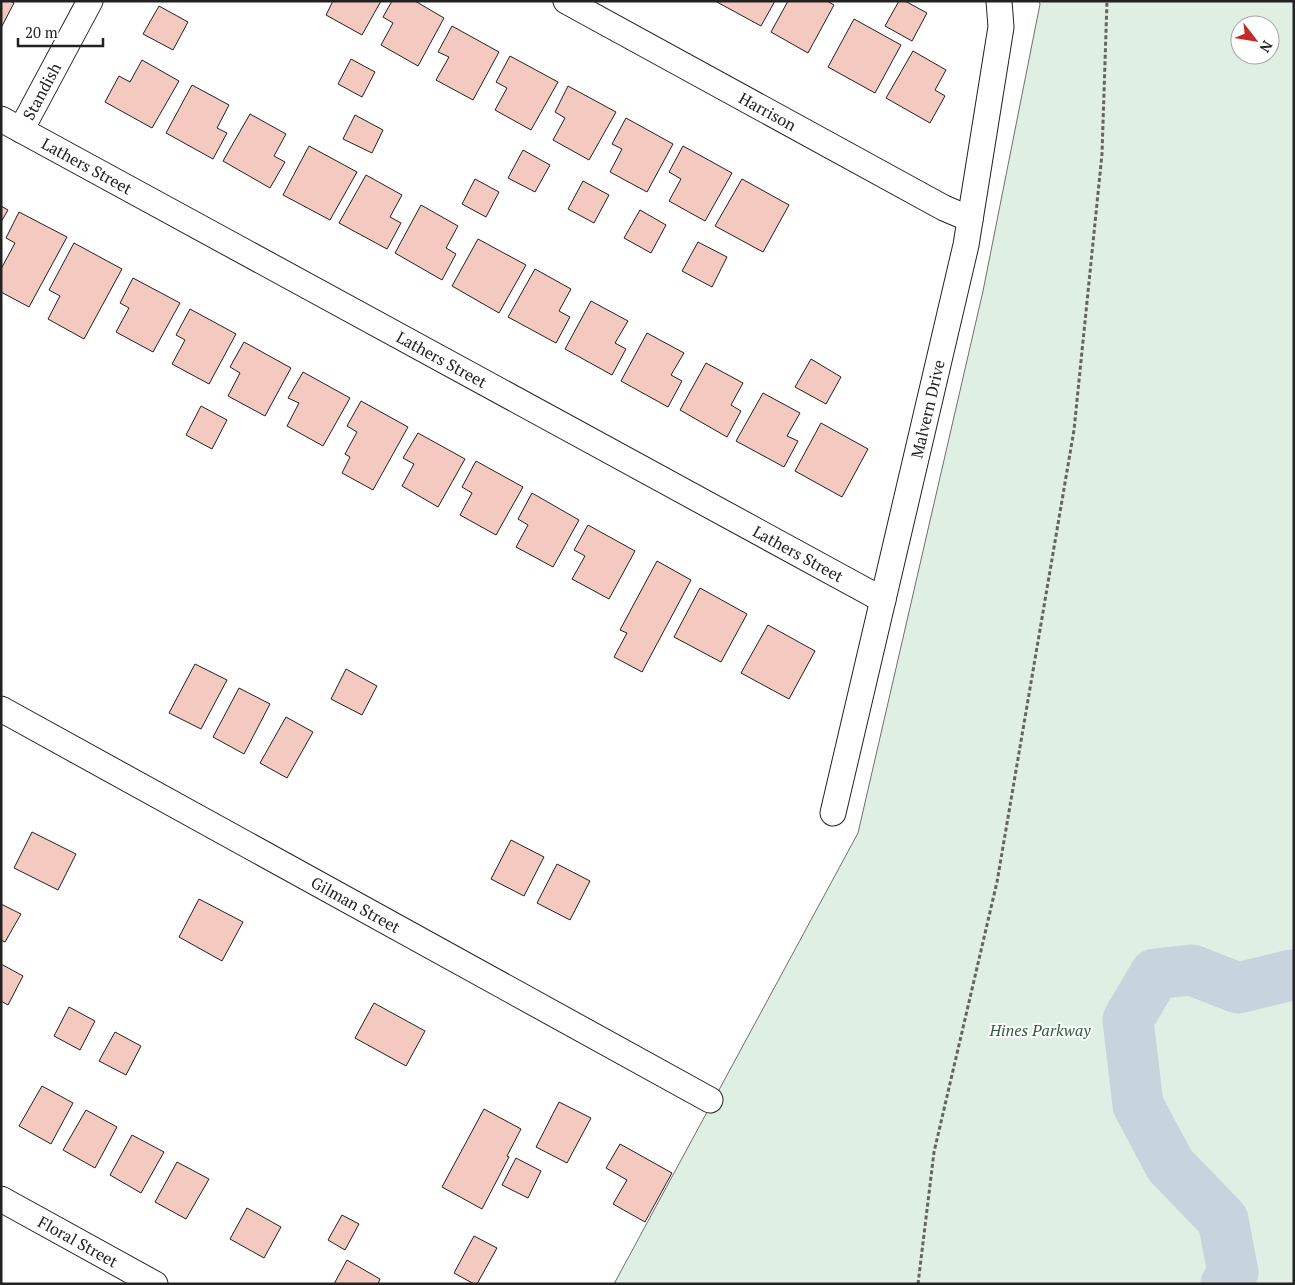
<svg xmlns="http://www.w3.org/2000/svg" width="1295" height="1285" font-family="'PT Serif',serif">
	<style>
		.green { fill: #e0efe3; stroke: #6f6f6f; fill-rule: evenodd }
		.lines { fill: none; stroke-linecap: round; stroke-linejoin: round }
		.river { stroke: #c7d3dd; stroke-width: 51 }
		.building { fill: #f3c9c0; stroke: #222 }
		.street-casing { stroke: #222; stroke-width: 27 }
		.path { stroke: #646464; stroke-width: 3; stroke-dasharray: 4 2.5; stroke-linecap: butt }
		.street { stroke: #fff; stroke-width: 25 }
		.labels { text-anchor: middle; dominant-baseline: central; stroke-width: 4; stroke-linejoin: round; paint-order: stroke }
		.street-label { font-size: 16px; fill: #222; stroke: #fff }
		.park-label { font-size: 16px; font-style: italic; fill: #2f5e38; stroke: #fff }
	</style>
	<rect width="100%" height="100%" fill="#fff"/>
	<!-- green -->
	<path class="green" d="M1039,1H1294V1284H614L858,833L983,291L1040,4ZM1240,25H1270V55H1240Z"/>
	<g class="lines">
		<!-- river -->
		<path class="river" d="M1226,1284L1233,1272L1223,1220L1170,1165L1138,1105L1128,1020L1155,974L1192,970L1238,988L1291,975H1294"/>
	</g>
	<!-- building -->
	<path class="building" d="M1,1H10L14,3L1,28Z
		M333,1H381L362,35L326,15Z
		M392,1H415L444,18L418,66L381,45L393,23L383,17Z
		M715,1H775L761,26Z
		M788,1H827L834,5L808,53L771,32Z
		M899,1H905L927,13L912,41L885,26Z
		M159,6L188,22L173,50L143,34Z
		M854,19L901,45L875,93L828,67Z
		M452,26L499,52L473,100L436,80L449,57L438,52Z
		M913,51L946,70L935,90L945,96L930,123L886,98Z
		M510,56L558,82L531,130L495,110L507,88L496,82Z
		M351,59L375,72L362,97L338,84Z
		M142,60L179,81L152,128L105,102L119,76L130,82Z
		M192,85L229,105L217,128L227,133L213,159L166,133Z
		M568,86L616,112L589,160L553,140L565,118L555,112Z
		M250,114L286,134L274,156L285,162L270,188L223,161Z
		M355,115L383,130L372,153L343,139Z
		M626,118L673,144L647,192L610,172L622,149L612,144Z
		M309,146L357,172L330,220L283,195Z
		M683,146L732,173L705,221L669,201L681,179L669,172Z
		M523,150L550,165L535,192L508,178Z
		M366,175L402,195L390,217L401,223L387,249L339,223Z
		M475,179L499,192L486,217L462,204Z
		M742,179L789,205L763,252L715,226Z
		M583,181L609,195L594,223L568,209Z
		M421,205L458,226L446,248L456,254L442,280L395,253Z
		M1,206L8,210L1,222Z
		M640,210L666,225L651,253L624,238Z
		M19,212L67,237L29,307L1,292V269L15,243L6,238Z
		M478,239L526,265L499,313L452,286Z
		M698,242L727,257L712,287L682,271Z
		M74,243L122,269L84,339L48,319L60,296L49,290Z
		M535,269L571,289L559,311L570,317L556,343L508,317Z
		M133,278L180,303L153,352L116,332L129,308L120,303Z
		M591,301L628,321L615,343L626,349L612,375L565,349Z
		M190,309L236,334L209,384L172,364L185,340L176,335Z
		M647,333L684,353L671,375L682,381L668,407L621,381Z
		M244,342L291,368L265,416L228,396L240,373L230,367Z
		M811,359L841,377L826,404L795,387Z
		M706,363L743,383L731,405L741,411L727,437L680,410Z
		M303,372L350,398L323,446L287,426L299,403L288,398Z
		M763,393L800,413L787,436L798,441L784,467L736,441Z
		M361,401L408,427L373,490L342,473L350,457L345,454L357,432L347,426Z
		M201,406L227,420L212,449L186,435Z
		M821,423L868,449L842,497L795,471Z
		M418,433L465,459L438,507L402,486L414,464L403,458Z
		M476,461L523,487L496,535L460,515L472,493L462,487Z
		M532,493L579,520L553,567L516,547L528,525L518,519Z
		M588,525L635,551L609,599L572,579L585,556L574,550Z
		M657,561L691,580L642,672L614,657L627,633L620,630Z
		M700,588L747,614L721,662L674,637Z
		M768,625L815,651L789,699L741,673Z
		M195,664L227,680L201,729L169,713Z
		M346,669L377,686L362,715L331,699Z
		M239,688L270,704L244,754L213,737Z
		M286,717L313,732L287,778L260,763Z
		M32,832L76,854L58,890L14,868Z
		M511,840L544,857L524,896L491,879Z
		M557,864L590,881L570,920L537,903Z
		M199,899L243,922L222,961L179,937Z
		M1,904L21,914L5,942L1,940Z
		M1,964L23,976L8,1005L1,1001Z
		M374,1003L425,1031L406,1066L355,1038Z
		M69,1007L95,1021L80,1050L54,1036Z
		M115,1032L141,1046L126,1075L99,1061Z
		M42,1086L73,1103L51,1144L19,1126Z
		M559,1102L591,1118L567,1163L536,1147Z
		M484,1109L521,1129L507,1156L509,1157L482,1209L442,1187Z
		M86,1110L117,1127L95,1168L63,1150Z
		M132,1135L164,1152L141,1193L110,1175Z
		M620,1144L672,1173L645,1222L613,1204L627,1180L606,1168Z
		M516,1158L541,1171L528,1198L502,1185Z
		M177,1162L209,1179L186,1219L155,1202Z
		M247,1208L281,1227L264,1258L230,1239Z
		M342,1215L359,1224L345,1250L328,1240Z
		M474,1236L497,1248L477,1284H474L454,1273Z
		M347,1260L380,1279L378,1284H334Z"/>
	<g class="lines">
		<!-- street casing -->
		<g class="street-casing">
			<g id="street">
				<path id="s1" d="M566,1L944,208L970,219"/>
				<path id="s2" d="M1,119L883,600"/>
				<path id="s3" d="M21,130L90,1"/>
				<path id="s4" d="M1,709L710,1100"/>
				<path id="s5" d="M833,813L966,245L1001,27L999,1"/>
				<path id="s6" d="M1,1199L155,1284"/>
			</g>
		</g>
		<!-- path -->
		<path class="path" d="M918,1284L934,1152L997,882L1074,430L1102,154L1107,1"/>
		<!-- street -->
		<use href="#street" class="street"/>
	</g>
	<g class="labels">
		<!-- street labels -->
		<g class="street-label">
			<text stroke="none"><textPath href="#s3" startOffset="44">Standish</textPath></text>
			<text stroke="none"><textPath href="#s1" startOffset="230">Harrison</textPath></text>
			<text stroke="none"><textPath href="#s2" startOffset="98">Lathers Street</textPath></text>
			<text stroke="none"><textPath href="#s2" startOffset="502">Lathers Street</textPath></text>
			<text stroke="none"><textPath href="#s5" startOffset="415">Malvern Drive</textPath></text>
			<text stroke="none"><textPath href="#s2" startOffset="908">Lathers Street</textPath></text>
			<text stroke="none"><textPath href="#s4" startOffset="405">Gilman Street</textPath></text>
			<text stroke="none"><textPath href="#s6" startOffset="88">Floral Street</textPath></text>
		</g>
		<!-- park labels -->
		<g class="park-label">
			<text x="1040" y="1030">Hines Parkway</text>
		</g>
	</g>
	<!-- border -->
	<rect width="1295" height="1285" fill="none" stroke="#222222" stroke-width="5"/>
	<!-- north arrow -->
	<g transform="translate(1255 40) rotate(121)"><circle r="24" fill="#ffffff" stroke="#a7a7a7"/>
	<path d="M0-4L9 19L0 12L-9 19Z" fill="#c62828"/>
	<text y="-8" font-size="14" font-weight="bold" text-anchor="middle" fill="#222222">N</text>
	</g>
	<!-- scale -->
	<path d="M18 38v8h85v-8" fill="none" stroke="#222222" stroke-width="2.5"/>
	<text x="25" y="38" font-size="15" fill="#222222" stroke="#ffffff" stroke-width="4" paint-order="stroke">20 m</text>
</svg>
